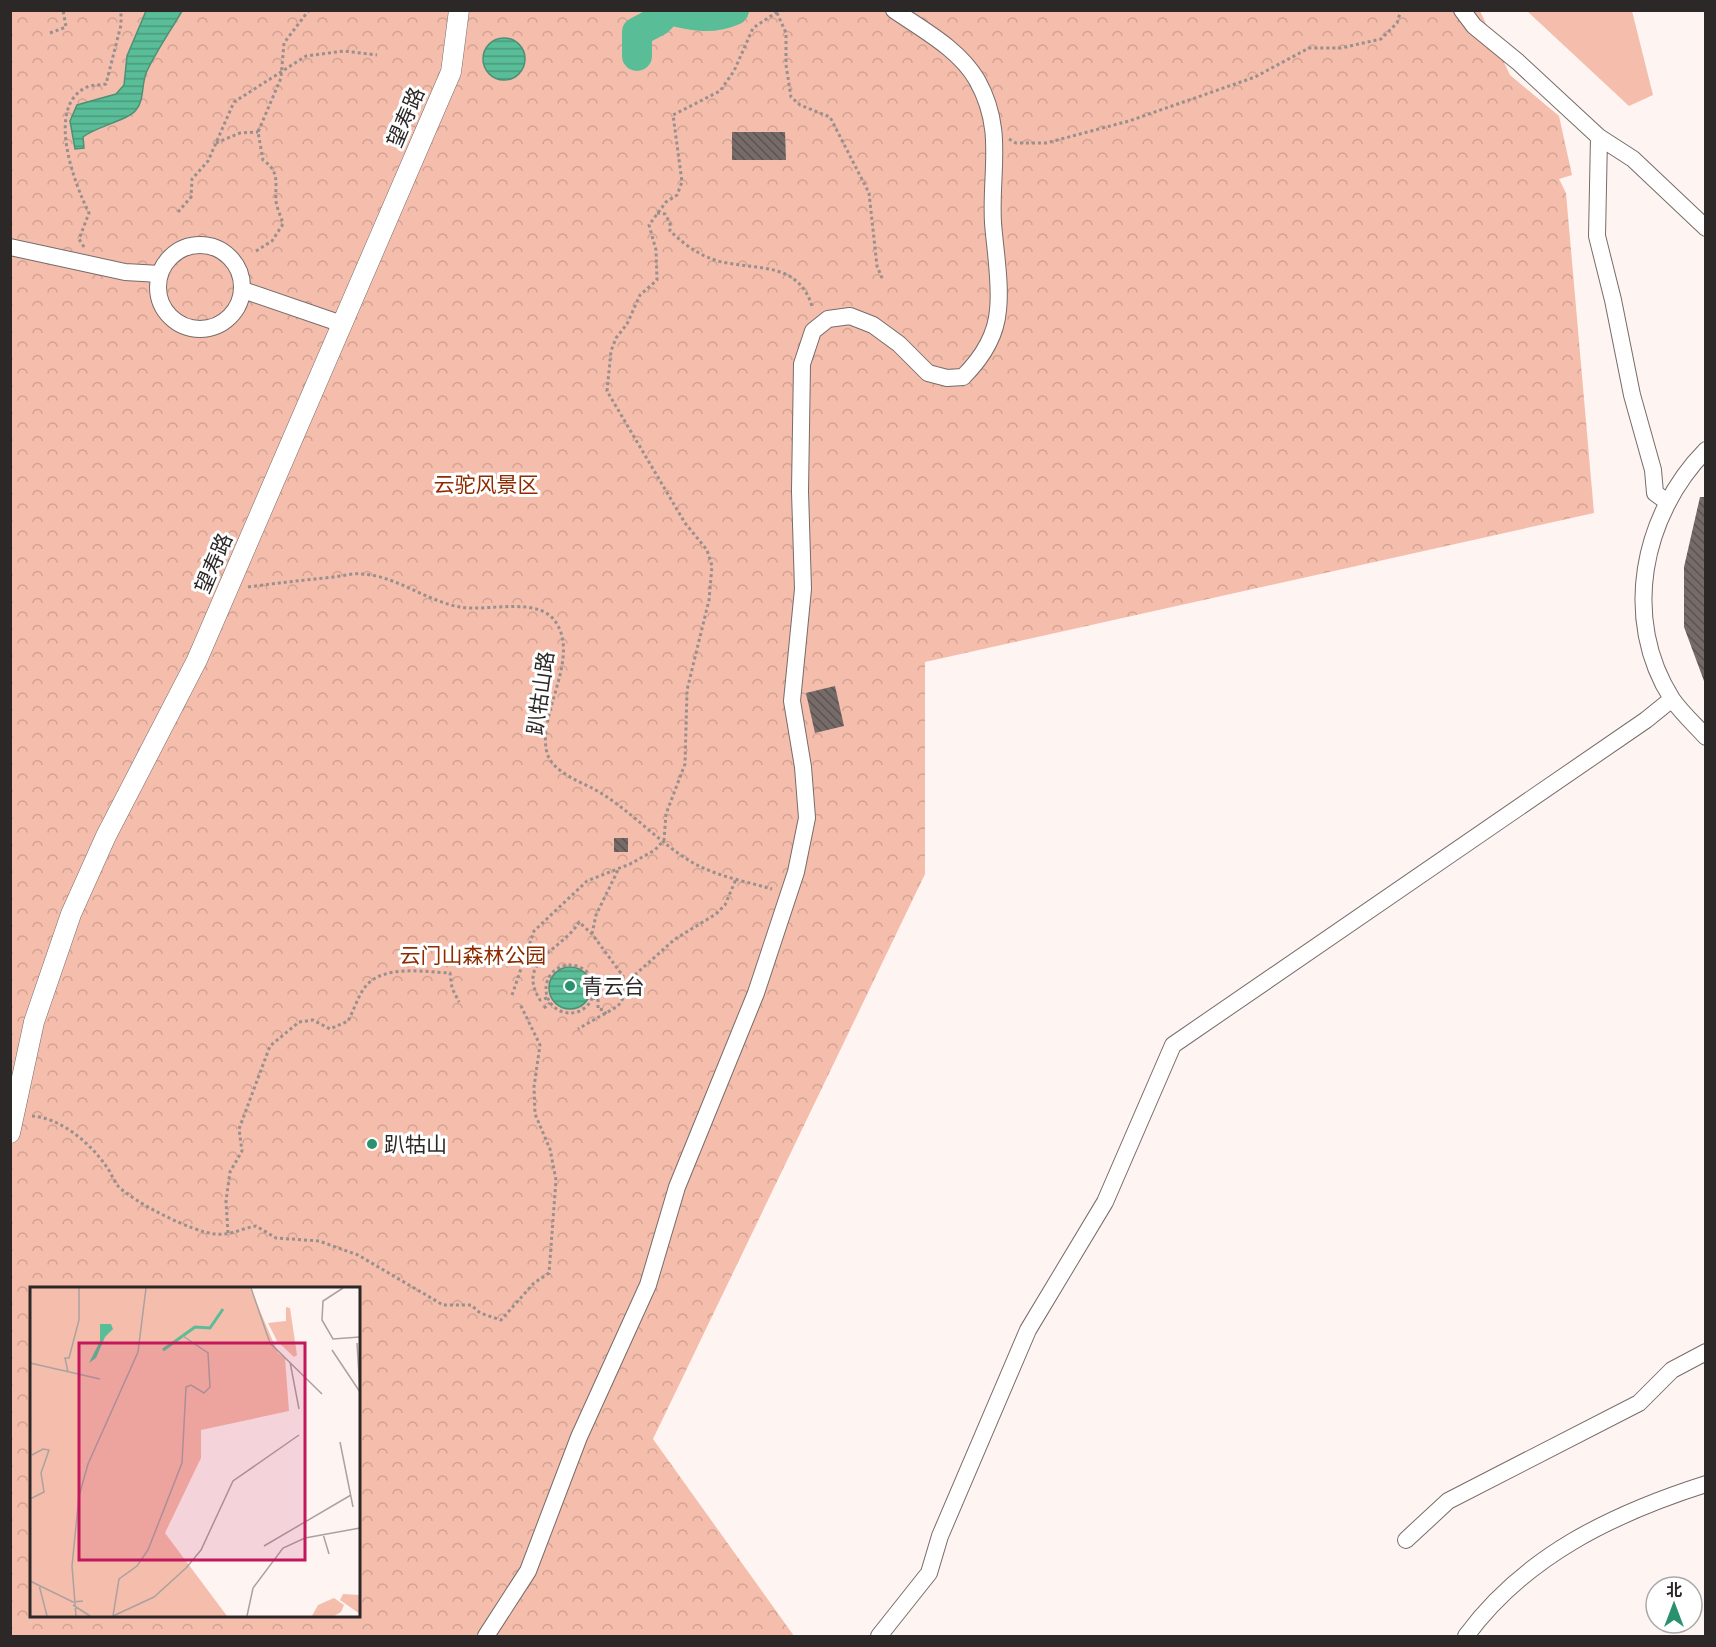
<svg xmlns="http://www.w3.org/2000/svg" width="1716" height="1647" font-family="Ubuntu,'Noto Sans SC',sans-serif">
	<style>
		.grass { fill: #f5bdab }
		.park { fill: url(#park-crowns); fill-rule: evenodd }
		.water { fill: url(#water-rules); stroke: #4c9176; stroke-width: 1.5 }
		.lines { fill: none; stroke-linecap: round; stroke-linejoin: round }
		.river { stroke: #59be98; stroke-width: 30 }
		.building { fill: url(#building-back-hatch) }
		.minor-casing { stroke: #776c69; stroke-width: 18 }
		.tertiary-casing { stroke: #776c69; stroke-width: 21 }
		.path { stroke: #98908e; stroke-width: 3; stroke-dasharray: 3 3; stroke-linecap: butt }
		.minor { stroke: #fff; stroke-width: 16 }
		.tertiary { stroke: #fff; stroke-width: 20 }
		.poi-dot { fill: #29916f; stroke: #fff; stroke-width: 2 }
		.labels { text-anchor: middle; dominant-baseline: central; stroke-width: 6; stroke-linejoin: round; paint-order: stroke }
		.street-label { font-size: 21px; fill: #2c2827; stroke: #fff }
		.park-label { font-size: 21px; fill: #8e2b00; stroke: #fff }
		.poi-label { font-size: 21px; fill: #2c2827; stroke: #fff; text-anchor: start }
		.inset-river { fill: none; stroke: #59be98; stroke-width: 3 }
		.inset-road { fill: none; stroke: #aaa2a0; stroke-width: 1.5 }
		.view { fill: #c2185b; fill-opacity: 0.15; stroke: #c2185b; stroke-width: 3 }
		.inset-edge { fill: none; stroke: #2c2827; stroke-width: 3 }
	</style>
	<defs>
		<pattern id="park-crowns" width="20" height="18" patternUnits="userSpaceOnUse" patternTransform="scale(1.5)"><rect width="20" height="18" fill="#f5bdab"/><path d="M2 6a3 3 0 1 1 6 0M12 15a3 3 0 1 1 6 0" fill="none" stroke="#d2a293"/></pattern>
		<pattern id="water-rules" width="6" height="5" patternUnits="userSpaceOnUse" patternTransform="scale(1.5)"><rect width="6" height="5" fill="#59be98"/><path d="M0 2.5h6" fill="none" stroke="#4a9a7c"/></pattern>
		<pattern id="building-back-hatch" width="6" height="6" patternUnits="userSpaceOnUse" patternTransform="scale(1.5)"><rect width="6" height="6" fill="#766b68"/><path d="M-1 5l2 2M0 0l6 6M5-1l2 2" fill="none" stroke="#5c5351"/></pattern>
	</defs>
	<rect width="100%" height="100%" fill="#fef4f1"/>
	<!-- grass -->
	<path class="grass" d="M1527,11H1632L1653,95L1629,106Z"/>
	<!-- park -->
	<path class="park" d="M11,11H1480L1510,75L1559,116L1572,175L1559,179L1566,193L1594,513L925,662V874L653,1439L794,1636H11ZM32,1288H358V1616H32Z"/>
	<!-- water -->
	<path class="water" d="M146,11H182C171,30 157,50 147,71C141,83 145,99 136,110C127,121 97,126 83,137L84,148L75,149L70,121L77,105L116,94L124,85L127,56Z
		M483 59a21 21 0 1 1 42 0a21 21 0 1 1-42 0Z
		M549 988a21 21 0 1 1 42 0a21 21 0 1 1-42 0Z"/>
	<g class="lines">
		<!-- river -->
		<path class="river" d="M670,10C692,16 712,20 734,10
			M637,56V32L658,21L669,10"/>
	</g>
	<!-- building -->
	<path class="building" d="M732,132H785L786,160H732Z
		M1700,497H1706L1704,681L1684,627V567Z
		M835,686L844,726L815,733L806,693Z
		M614,838H628V852H614Z"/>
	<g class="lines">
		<!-- minor casing -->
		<g class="minor-casing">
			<path id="minor" d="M1462,10L1474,26L1518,62L1599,137L1633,159L1706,228
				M1599,137L1597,236L1613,300L1632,395L1653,470L1655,493L1666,501
				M158 287a42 42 0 1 1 84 0a42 42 0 1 1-84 0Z
				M10,247L125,272L160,274
				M243,290L342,324
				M1706,450C1642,515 1621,619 1672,699C1681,712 1695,725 1706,737
				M1406,1540L1448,1501L1639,1403L1672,1370L1706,1352
				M486,1636L528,1571L579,1437L648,1285L677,1187L756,993L796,872L807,818L803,767L792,701L803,589L800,491L802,364L813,331L828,319L850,316L873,325L899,344L928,373L947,378L963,377C981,359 996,336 998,310C1001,284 995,249 993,223C990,170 1005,130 977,80C959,49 923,30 894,10
				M879,1636L929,1573L940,1536L1028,1330L1105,1202L1173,1045L1646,720L1672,699
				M1466,1636C1525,1556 1612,1514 1706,1484"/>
		</g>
		<!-- tertiary casing -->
		<g class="tertiary-casing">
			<path id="tertiary" d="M10,1133L34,1022L71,914L106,836L197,660L451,72L459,10"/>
		</g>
		<!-- path -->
		<path class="path" d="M777,13L786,33V65L791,97L800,105L830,117L869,193L877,266L882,278
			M50,33L66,27L63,10
			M1009,139L1016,143H1046L1129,121L1255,77L1309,48H1341L1381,39L1397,23L1401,10
			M216,143L240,133L258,132
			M178,212L191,197L192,179L208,161L234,102L306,56L344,51L377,55
			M657,213L665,214L670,223V231C685,245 701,257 722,262C758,270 798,262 812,306
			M84,247L79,239L89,213C74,183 45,106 87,87C92,85 100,85 106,84L121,25V10
			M256,251L272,241L283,224C281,216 276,207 276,200C275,181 280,172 263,160L258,132L281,78L284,43L309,10
			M248,587C277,583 305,580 334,577C343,576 352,573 361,574C395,575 426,601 460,607C491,612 540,595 557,624C579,661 537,715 547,753C552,771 578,781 592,788C630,808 663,848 699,866C721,877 748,882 772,889
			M592,934L596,915L619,868
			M546 989a24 24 0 1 1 48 0a24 24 0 1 1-48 0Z
			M626,983L675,939L716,914L725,905L736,879
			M512,995L534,931L587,881L630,864L655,850L664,840L666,814L685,764L687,690L709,600L712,566L707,550L685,523L607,391L611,351L616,338L627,324L640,295L657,280L656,250L649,225L666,202L677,195L682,182L673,115L720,91L734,71L753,28L780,10
			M547,998L540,1000C515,960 563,950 579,922L592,934L623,976L626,994L618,1006L578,1029
			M592,998L598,999V1009L604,1010L606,1014
			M544,1008L550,1003
			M32,1116C61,1118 90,1143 106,1166C111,1172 113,1180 118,1186C133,1202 194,1233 216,1234C229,1236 243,1228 256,1226L276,1238L319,1241L358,1255L443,1305H471L480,1313L501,1320L534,1283L549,1273L556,1180L550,1149L535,1114L534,1087L540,1045L520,1004
			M228,1233L226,1201L230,1172L242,1151L239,1129L270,1046L299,1022L313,1020L330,1029L348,1021C354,1010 358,996 365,987C383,964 425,972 450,973L452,988L459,1002"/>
		<!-- minor -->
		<use href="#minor" class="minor"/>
		<!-- tertiary -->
		<use href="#tertiary" class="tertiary"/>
	</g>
	<!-- markers -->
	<g class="poi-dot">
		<circle cx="570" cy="986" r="6"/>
		<circle cx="372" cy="1144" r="6"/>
	</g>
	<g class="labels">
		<!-- street labels -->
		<g class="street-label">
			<text transform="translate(405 117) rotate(-67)">望寿路</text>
			<text transform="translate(213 563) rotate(-67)">望寿路</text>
			<text transform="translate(540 693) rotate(-82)">趴牯山路</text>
		</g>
		<!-- park labels -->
		<g class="park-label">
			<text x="486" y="484">云驼风景区</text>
			<text x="473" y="955">云门山森林公园</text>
		</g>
		<!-- poi labels -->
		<g class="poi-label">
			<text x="582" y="986">青云台</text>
			<text x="384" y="1144">趴牯山</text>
		</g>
	</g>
	<!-- overview -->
	<g transform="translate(30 1287)">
		<rect width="330" height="330" fill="#fef4f1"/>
		<path d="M256,20L260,21L267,68L264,70L247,54L238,36L256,34ZM313,307L330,308V327L310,313Z" fill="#f5bdab"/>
		<path d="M304,311L314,318L311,325L304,329H282L288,318Z" fill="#f5bdab"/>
		<path d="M0,1H220L248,66L255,71L259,124L171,143V171L135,246L197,329H0Z" fill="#f5bdab"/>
		<path d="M70,37H81L83,42L75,50L66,71L59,76L70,54Z" fill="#59be98"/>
		<path class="inset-river" d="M133,63L165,40L180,41L193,22"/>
		<path class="inset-road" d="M221,1L240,56L292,107M313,1L293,14L292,33L303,52L330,50M327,56L330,104M302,63L330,105M260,75L269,122M0,76L70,92M38,85L35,71H39L49,33V1M310,155L323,220M0,212L14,205L11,186L19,163L13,162L2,168M293,247L299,267M234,259L321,208M0,294L43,315L53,314M9,298L17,329M43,318L60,329M46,329L42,279L49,209L58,177L108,65L116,1M83,329L89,292L107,279L118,263L152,176L156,100L161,98L174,106L180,100L178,66L153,49M83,329L124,310L156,281L171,263L203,194L269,148M217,329L223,301L253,261L275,251L330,241"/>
		<path class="view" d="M49,56H275V273H49Z"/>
		<rect width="330" height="330" class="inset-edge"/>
	</g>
	<!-- border -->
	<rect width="1716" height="1647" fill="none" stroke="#2c2827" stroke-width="24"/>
	<!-- north arrow -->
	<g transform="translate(1674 1605)"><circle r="28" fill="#ffffff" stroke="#aba9a9" stroke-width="1.5"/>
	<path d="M0-4.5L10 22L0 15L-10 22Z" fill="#29916f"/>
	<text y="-9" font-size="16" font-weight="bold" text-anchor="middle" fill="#2c2827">北</text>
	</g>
</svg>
